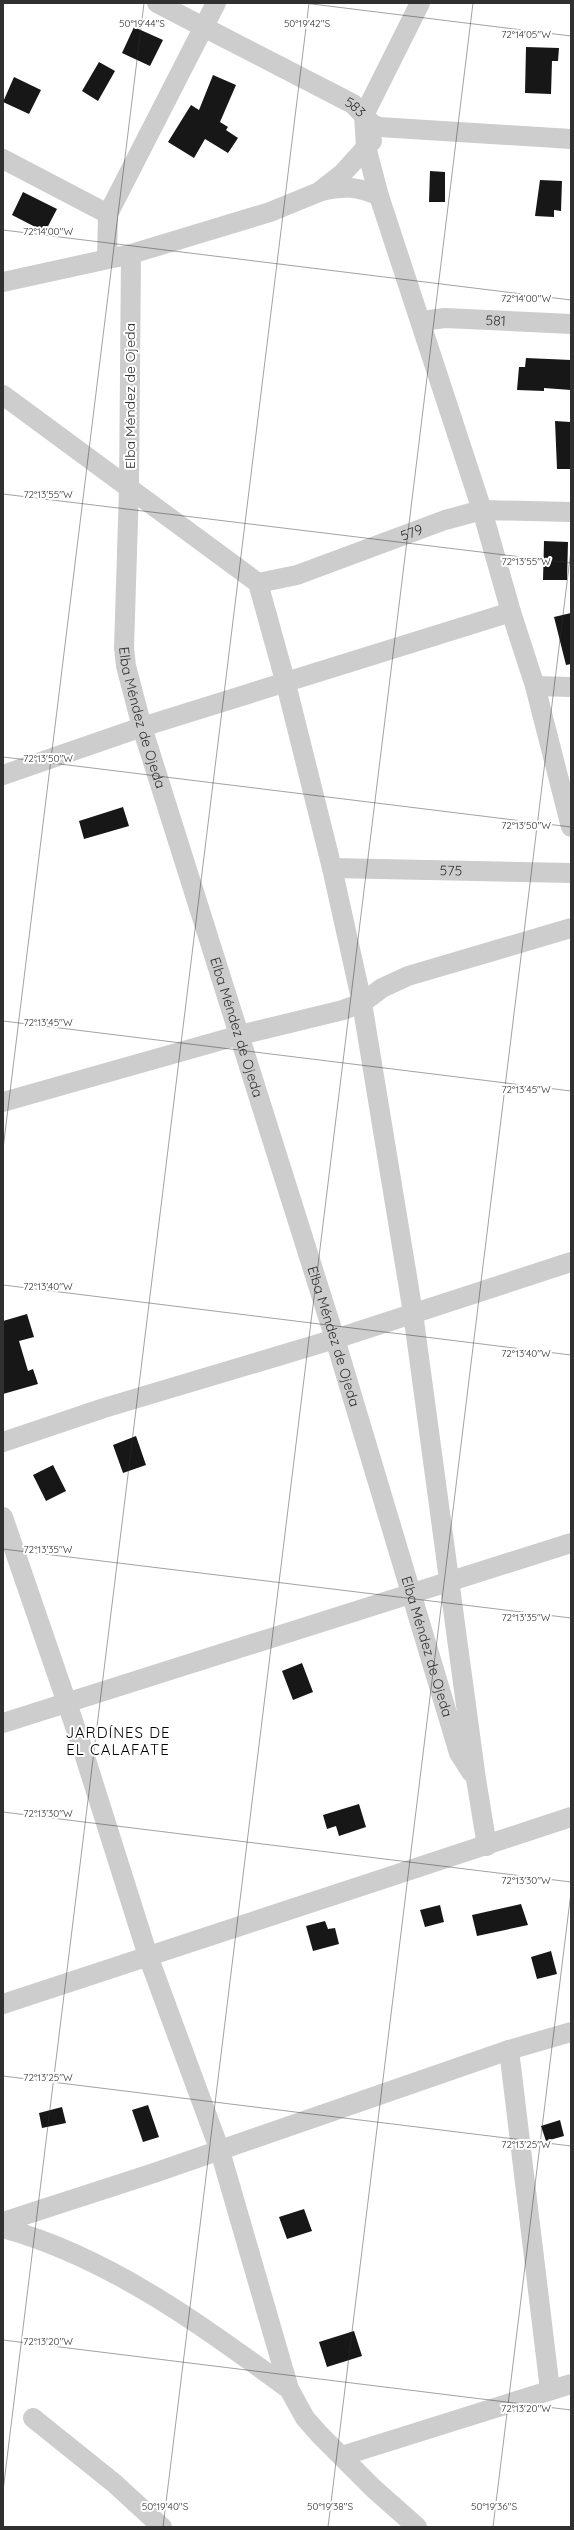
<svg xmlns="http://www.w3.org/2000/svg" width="574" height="2530" font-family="Quicksand,sans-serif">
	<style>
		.building { fill: #171717 }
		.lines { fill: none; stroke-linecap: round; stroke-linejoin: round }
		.street { stroke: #cdcdcd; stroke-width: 20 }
		.ticks { fill: none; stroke: #303030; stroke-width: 1; stroke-opacity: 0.45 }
		.labels { text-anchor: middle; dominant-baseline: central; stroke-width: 4; stroke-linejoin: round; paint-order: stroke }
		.street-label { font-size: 14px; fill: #303030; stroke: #fff }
		.neighbourhood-label { font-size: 15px; letter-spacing: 1px; fill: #000; stroke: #fff }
		.ticks-label { font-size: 10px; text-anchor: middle; fill: #303030; stroke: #fff; stroke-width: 4; stroke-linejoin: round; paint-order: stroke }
	</style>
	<rect width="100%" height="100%" fill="#fff"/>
	<!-- building -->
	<path class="building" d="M134,27L163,40L150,66L122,53Z
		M526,47L559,48L558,61H552L551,94L525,93Z
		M99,62L115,71L98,101L82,91Z
		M213,75L236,85L220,122L228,127L226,130L238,138L228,153L205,139L194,158L168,142L191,105L199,110Z
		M14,77L41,90L29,114L3,102Z
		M430,171L445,172V202H429Z
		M540,180L562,181L561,211L554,210V217L535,216Z
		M23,192L57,209L45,232L12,215Z
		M526,358L571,360V390L544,388V391L517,390L519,367H525Z
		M555,421L570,422L571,469H557Z
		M544,541L568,542L567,580H543Z
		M571,613V664L566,665L554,617Z
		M123,807L129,826L84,839L79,821Z
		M27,1314L34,1337L19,1341L28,1371L33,1369L38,1384L3,1394V1321Z
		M136,1436L146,1465L123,1473L113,1445Z
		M53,1465L66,1491L46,1501L33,1475Z
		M302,1663L313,1692L293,1700L282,1671Z
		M359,1804L366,1827L339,1836L336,1826L327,1829L323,1815Z
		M521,1904L528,1925L477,1936L472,1915Z
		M440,1905L444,1922L425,1927L420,1910Z
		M325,1921L328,1929L335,1928L339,1944L313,1951L306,1926Z
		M551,1951L557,1974L537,1979L531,1957Z
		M148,2105L159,2137L143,2142L132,2110Z
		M62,2107L66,2123L42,2128L39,2113Z
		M560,2120L564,2136L546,2141L541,2126Z
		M304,2209L312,2231L287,2239L279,2217Z
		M354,2331L362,2356L327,2367L319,2342Z"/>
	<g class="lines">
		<!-- street -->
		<g class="street">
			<path id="s1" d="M157,3L353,104L372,124L379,127L571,139"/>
			<path d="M420,3L364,115L366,147L379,196L482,510L511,612L535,686L571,827"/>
			<path d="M3,159L108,214"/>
			<path d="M321,191C343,186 358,186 379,196"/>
			<path id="s2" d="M131,254L129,489L124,648L126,666L142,727L335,1339L459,1753L471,1772"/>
			<path d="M107,259L108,214L216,3"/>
			<path d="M3,282L131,254L270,212L319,192L342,174L372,141"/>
			<path id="s3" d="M422,321L445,318L571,324"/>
			<path d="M3,395L258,583L286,684L332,868L362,1003L413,1313L476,1779L487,1846"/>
			<path id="s4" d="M258,583L297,575L445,520L482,510L571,512"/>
			<path d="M535,686L571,687"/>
			<path d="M3,775L142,727L511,612"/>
			<path id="s5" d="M332,868L571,873"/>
			<path d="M3,1102L240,1035L343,1010L362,1003L382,988L408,976L571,928"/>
			<path d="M3,1442L104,1408L335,1339L571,1262"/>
			<path d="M3,1517L81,1744L148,1956L220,2151L289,2389L305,2418L320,2435L373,2488L417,2527"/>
			<path d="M3,1723L571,1543"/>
			<path d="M3,2004L571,1817"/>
			<path d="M509,2050L550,2390"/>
			<path d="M3,2222L154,2173L509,2050L571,2032"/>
			<path d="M3,2228C109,2257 201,2325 289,2389"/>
			<path d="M33,2418L114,2483L162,2527"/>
			<path d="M342,2456L571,2384"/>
		</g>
	</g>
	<!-- ticks -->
	<path class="ticks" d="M304,3L571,36M3,230L571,300M3,494L571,563M3,757L571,827M3,1021L571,1091M3,1149L144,3M3,1285L571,1355M3,1549L571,1618M3,1812L571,1882M3,2076L571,2146M3,2340L571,2410M3,2491L309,3M163,2527L473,3M328,2527L571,550M493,2527L571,1892"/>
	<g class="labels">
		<!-- street labels -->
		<g class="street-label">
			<text stroke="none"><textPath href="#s1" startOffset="224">583</textPath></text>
			<text stroke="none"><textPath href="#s3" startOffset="74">581</textPath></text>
			<text transform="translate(130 396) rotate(-90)">Elba Méndez de Ojeda</text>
			<text stroke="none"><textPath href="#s4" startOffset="162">579</textPath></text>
			<text stroke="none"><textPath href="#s2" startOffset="466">Elba Méndez de Ojeda</textPath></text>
			<text stroke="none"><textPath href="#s5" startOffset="119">575</textPath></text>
			<text stroke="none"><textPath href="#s2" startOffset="790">Elba Méndez de Ojeda</textPath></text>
			<text stroke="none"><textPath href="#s2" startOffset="1114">Elba Méndez de Ojeda</textPath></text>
			<text stroke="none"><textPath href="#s2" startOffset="1438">Elba Méndez de Ojeda</textPath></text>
		</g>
		<!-- neighbourhood labels -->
		<g class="neighbourhood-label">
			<text x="118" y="1732">JARDÍNES DE<tspan x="118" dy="17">EL CALAFATE</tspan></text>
		</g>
	</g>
	<g class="ticks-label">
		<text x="142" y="27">50°19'44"S</text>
		<text x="307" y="27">50°19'42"S</text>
		<text x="526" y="38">72°14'05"W</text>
		<text x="48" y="235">72°14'00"W</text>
		<text x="526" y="302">72°14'00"W</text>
		<text x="48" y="498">72°13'55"W</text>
		<text x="526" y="565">72°13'55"W</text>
		<text x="48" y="762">72°13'50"W</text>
		<text x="526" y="829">72°13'50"W</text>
		<text x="48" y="1026">72°13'45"W</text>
		<text x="526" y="1093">72°13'45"W</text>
		<text x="48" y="1290">72°13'40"W</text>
		<text x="526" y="1357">72°13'40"W</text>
		<text x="48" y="1553">72°13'35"W</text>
		<text x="526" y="1621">72°13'35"W</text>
		<text x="48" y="1817">72°13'30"W</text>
		<text x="526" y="1884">72°13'30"W</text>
		<text x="48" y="2081">72°13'25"W</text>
		<text x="526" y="2148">72°13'25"W</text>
		<text x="48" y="2345">72°13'20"W</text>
		<text x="526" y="2412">72°13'20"W</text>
		<text x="165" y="2510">50°19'40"S</text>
		<text x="330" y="2510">50°19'38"S</text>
		<text x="494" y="2510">50°19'36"S</text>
	</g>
	<!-- border -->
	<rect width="574" height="2530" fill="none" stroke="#303030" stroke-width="8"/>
</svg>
